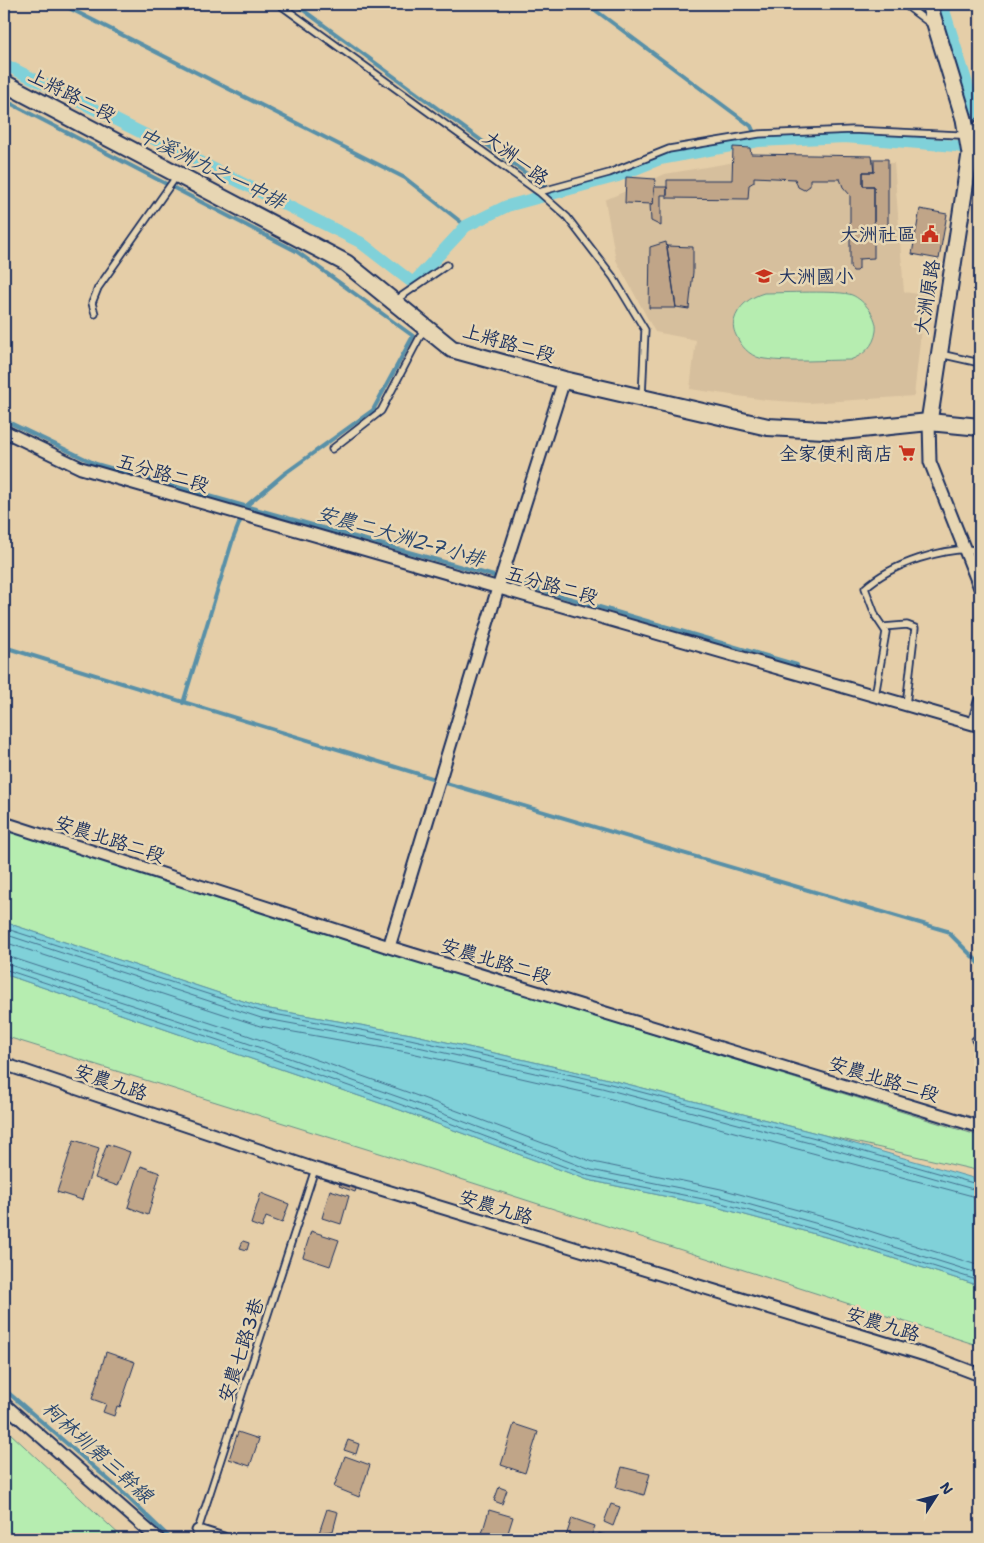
<svg xmlns="http://www.w3.org/2000/svg" width="984" height="1543" font-family="'Shantell Sans','LXGW WenKai TC',sans-serif">
	<style>
		.built { fill: #d6bf9d }
		.green { fill: #b6edb0; stroke: #688e87 }
		.water { fill: #80d1d9; stroke: #5890a8 }
		.lines { fill: none; stroke-linecap: round; stroke-linejoin: round }
		.shore { stroke: #43708f; stroke-width: 1 }
		.stream { stroke: #5890a8; stroke-width: 4 }
		.canal { stroke: #80d1d9; stroke-width: 12 }
		.building { fill: #c0a588; stroke: #1b2f5e }
		.service-casing { stroke: #1b2f5e; stroke-width: 9 }
		.minor-casing { stroke: #1b2f5e; stroke-width: 15 }
		.tertiary-casing { stroke: #1b2f5e; stroke-width: 19 }
		.secondary-casing { stroke: #1b2f5e; stroke-width: 20 }
		.service { stroke: #e7d6b3; stroke-width: 5.5 }
		.minor { stroke: #e7d6b3; stroke-width: 11 }
		.tertiary { stroke: #e7d6b3; stroke-width: 15 }
		.secondary { stroke: #e7d6b3; stroke-width: 16 }
		.labels { text-anchor: middle; dominant-baseline: central; stroke-width: 5; stroke-linejoin: round; paint-order: stroke }
		.street-label { font-size: 19px; fill: #1b2f5e; stroke: #e7d6b3 }
		.poi-label { font-size: 19px; fill: #1b2f5e; stroke: #e7d6b3; text-anchor: end }
		.water-label { font-size: 20px; font-style: italic; fill: #2a4770; stroke: #e7d6b3 }
	</style>
	<rect width="100%" height="100%" fill="#e5cea8"/>
	<filter id="ink" filterUnits="userSpaceOnUse"><feTurbulence type="fractalNoise" baseFrequency=".02" numOctaves="2"/><feDisplacementMap in="SourceGraphic" scale="10" xChannelSelector="R" yChannelSelector="G"/><feConvolveMatrix kernelMatrix="1 2 1 2 8 2 1 2 1" color-interpolation-filters="sRGB"/></filter>
	<g filter="url(#ink)">
		<!-- built -->
		<path class="built" d="M747,160L894,163L904,292L925,295L914,396L809,403L766,400L690,389L696,340L655,332L616,260L605,200L665,174Z"/>
		<!-- green -->
		<path class="green" d="M764,293C780,293 840,290 852,295C864,300 878,317 876,331C874,346 864,355 850,360C822,360 792,363 765,359C753,358 743,349 738,339C735,334 732,327 734,321C738,306 750,297 764,293Z
			M4,829L388,952L980,1136V1171L824,1135L604,1078L411,1034L264,1008L4,922Z
			M4,974L400,1110L588,1180L716,1207L833,1239L980,1286V1346L386,1155L4,1036Z
			M4,1428L10,1433L124,1539H14L4,1530Z"/>
		<!-- water -->
		<path class="water" d="M4,922L264,1008L411,1034L604,1078L824,1135L980,1180V1286L833,1239L716,1207L588,1180L400,1110L4,974Z"/>
		<g class="lines">
			<!-- shore -->
			<path class="shore" d="M4,928L263,1012L410,1039L603,1082L823,1140L980,1185
				M4,934L261,1018L409,1045L602,1088L821,1146L980,1191
				M4,942L260,1026L407,1052L600,1096L980,1198
				M4,955L247,1035L407,1092L593,1162L721,1189L838,1221L980,1266
				M4,963L244,1042L404,1099L591,1170L719,1196L836,1229L980,1274
				M4,969L242,1048L402,1105L589,1176L718,1202L834,1235L980,1281"/>
			<!-- stream -->
			<path class="stream" d="M61,4L405,178L466,226
				M295,4L542,185L564,192
				M587,4L751,126L758,141
				M4,100L296,251L413,336L373,410L284,474L246,506L233,539L183,703
				M4,420L96,464L494,576L797,665
				M4,647L435,779
				M446,783L947,931L980,964
				M4,1389L118,1488L171,1539"/>
			<!-- canal -->
			<path class="canal" d="M942,4L980,125
				M4,64L360,242L413,283L466,226L507,206L618,176L660,159L758,141L845,137L956,146L980,152"/>
		</g>
		<!-- building -->
		<path class="building" d="M733,147L750,148L751,154L872,156L874,172H863V186H874V258L859,259V269L857,271H853L850,267V195L843,187L840,179H810V186L804,190L798,187L795,179L754,177V182L749,185L748,199L667,198V180H732Z
			M874,159H888V227H874V186H863V172H874Z
			M626,177L655,179L653,204L625,203Z
			M654,187H667V195H661V226L651,221L650,204H653Z
			M920,209L947,214L939,259L912,254Z
			M666,242L676,308H649L650,247Z
			M667,246L693,247V272L689,309L676,307Z
			M74,1140L99,1148L82,1200L57,1192Z
			M107,1144L130,1152L118,1186L95,1178Z
			M141,1166L160,1173L148,1215L128,1207Z
			M342,1178L357,1186L355,1192L339,1186Z
			M330,1190L349,1196L341,1224L322,1218Z
			M261,1193L289,1204L282,1223L266,1217L262,1228L251,1224Z
			M311,1231L339,1240L330,1266L303,1257Z
			M243,1241L249,1243L247,1250L240,1248Z
			M106,1352L135,1362L120,1407L117,1406L114,1416L103,1412L106,1404L92,1399Z
			M514,1424L538,1432L525,1473L501,1465Z
			M238,1432L259,1439L250,1466L229,1459Z
			M348,1440L359,1444L356,1454L344,1450Z
			M345,1456L370,1465L359,1497L334,1487Z
			M622,1467L650,1474L644,1495L616,1487Z
			M499,1487L507,1490L502,1504L494,1501Z
			M611,1504L620,1507L613,1526L604,1522Z
			M327,1509L338,1512L333,1531L319,1533Z
			M489,1510L513,1517L506,1539H489L481,1537Z
			M572,1518L595,1526L590,1539H565Z
			M599,1533L616,1539H597Z"/>
		<g class="lines">
			<!-- service casing -->
			<g class="service-casing">
				<path id="service" d="M279,4L539,192L567,217L613,277L645,330L642,397
					M904,4L932,25
					M970,135L980,121
					M971,156L980,162
					M539,192L609,173L669,149L759,134L852,130L980,136
					M396,300L447,265
					M95,314L92,303L98,288L176,177
					M940,354L980,363
					M332,449L381,411L424,329
					M883,627L907,625L915,628L906,705
					M875,696L886,632L876,617L865,588C891,564 945,546 980,550
					M975,1040L980,1044
					M195,1539L315,1169"/>
			</g>
			<!-- minor casing -->
			<g class="minor-casing">
				<path id="minor" d="M929,422L930,462L980,588
					M4,431L81,468L980,726
					M974,724L980,702
					M4,823L389,947L980,1127
					M389,947L498,588L564,380
					M4,1064L315,1169L935,1358L980,1375
					M4,1404L158,1539
					M198,1531L223,1539"/>
			</g>
			<!-- tertiary casing -->
			<g class="tertiary-casing">
				<path id="tertiary" d="M929,422L970,154L964,119L929,4"/>
			</g>
			<!-- secondary casing -->
			<g class="secondary-casing">
				<path id="secondary" d="M4,83L346,263L452,349L564,380L768,427L842,431L929,422L980,427"/>
			</g>
			<!-- service -->
			<use href="#service" class="service"/>
			<!-- minor -->
			<use href="#minor" class="minor"/>
			<!-- tertiary -->
			<use href="#tertiary" class="tertiary"/>
			<!-- secondary -->
			<use href="#secondary" class="secondary"/>
		</g>
	</g>
	<!-- icons -->
	<defs>
		<g id="civic-bare" transform="scale(1.35)"><path d="M-.6-6.5H3V-4.5H.6V-3L4-1V1h2V6H-6V1h2V-1L-.6-3ZM-1.2 2.5V6h2.4V2.5Z" fill="#c8321e" stroke="#e7d6b3" stroke-width="2.5" paint-order="stroke"/></g>
		<g id="school-bare" transform="scale(1.35)"><path d="M0-5L7-2L0 1L-7-2ZM-4 1L0 2.5L4 1V4Q0 6-4 4Z" fill="#c8321e" stroke="#e7d6b3" stroke-width="2.5" paint-order="stroke"/></g>
		<g id="supermarket-bare" transform="scale(1.35)"><path d="M-6-5.5h2.5l.6 2H6L4.5 2H-2.5L-4.4-4H-6ZM-1.5 3.2a1.3 1.3 0 1 0 .1 0ZM3 3.2a1.3 1.3 0 1 0 .1 0Z" fill="#c8321e" stroke="#e7d6b3" stroke-width="2.5" paint-order="stroke"/></g>
	</defs>
	<g fill-rule="evenodd">
		<use href="#civic-bare" x="930" y="234"/>
		<use href="#school-bare" x="764" y="276"/>
		<use href="#supermarket-bare" x="907" y="453"/>
	</g>
	<g class="labels">
		<!-- street labels -->
		<g class="street-label">
			<text transform="translate(72 95) rotate(27)">上將路二段</text>
			<text transform="translate(516 158) rotate(37)">大洲一路</text>
			<text transform="translate(927 297) rotate(-81)">大洲原路</text>
			<text transform="translate(509 343) rotate(16)">上將路二段</text>
			<text transform="translate(163 473) rotate(16)">五分路二段</text>
			<text transform="translate(552 585) rotate(16)">五分路二段</text>
			<text transform="translate(110 839) rotate(18)">安農北路二段</text>
			<text transform="translate(496 961) rotate(17)">安農北路二段</text>
			<text transform="translate(884 1079) rotate(17)">安農北路二段</text>
			<text transform="translate(111 1082) rotate(19)">安農九路</text>
			<text transform="translate(496 1207) rotate(17)">安農九路</text>
			<text transform="translate(883 1324) rotate(17)">安農九路</text>
			<text transform="translate(241 1350) rotate(-72)">安農七路3巷</text>
		</g>
		<!-- poi labels -->
		<g class="poi-label">
			<text x="916" y="234">大洲社區</text>
			<text x="778" y="276" text-anchor="start">大洲國小</text>
			<text x="893" y="453">全家便利商店</text>
		</g>
		<!-- water labels -->
		<g class="water-label">
			<text transform="translate(212 168) rotate(26)">中溪洲九之一中排</text>
			<text transform="translate(401 536) rotate(16)">安農二大洲2-7小排</text>
			<text transform="translate(98 1452) rotate(42)">柯林圳第三幹線</text>
		</g>
	</g>
	<!-- margin -->
	<rect width="984" height="1543" fill="none" stroke="#e7d6b3" stroke-width="20"/>
	<rect x="10" y="10" width="964" height="1523" fill="none" stroke="#1b2f5e" stroke-width="2" filter="url(#ink)"/>
	<!-- north arrow -->
	<g transform="translate(936 1496) rotate(54)" stroke="#e7d6b3" stroke-width="4" paint-order="stroke">
	<path d="M0-4L9 19L0 12L-9 19Z" fill="#1b2f5e"/>
	<text y="-8" font-size="14" font-weight="bold" text-anchor="middle" fill="#1b2f5e">N</text>
	</g>
</svg>
